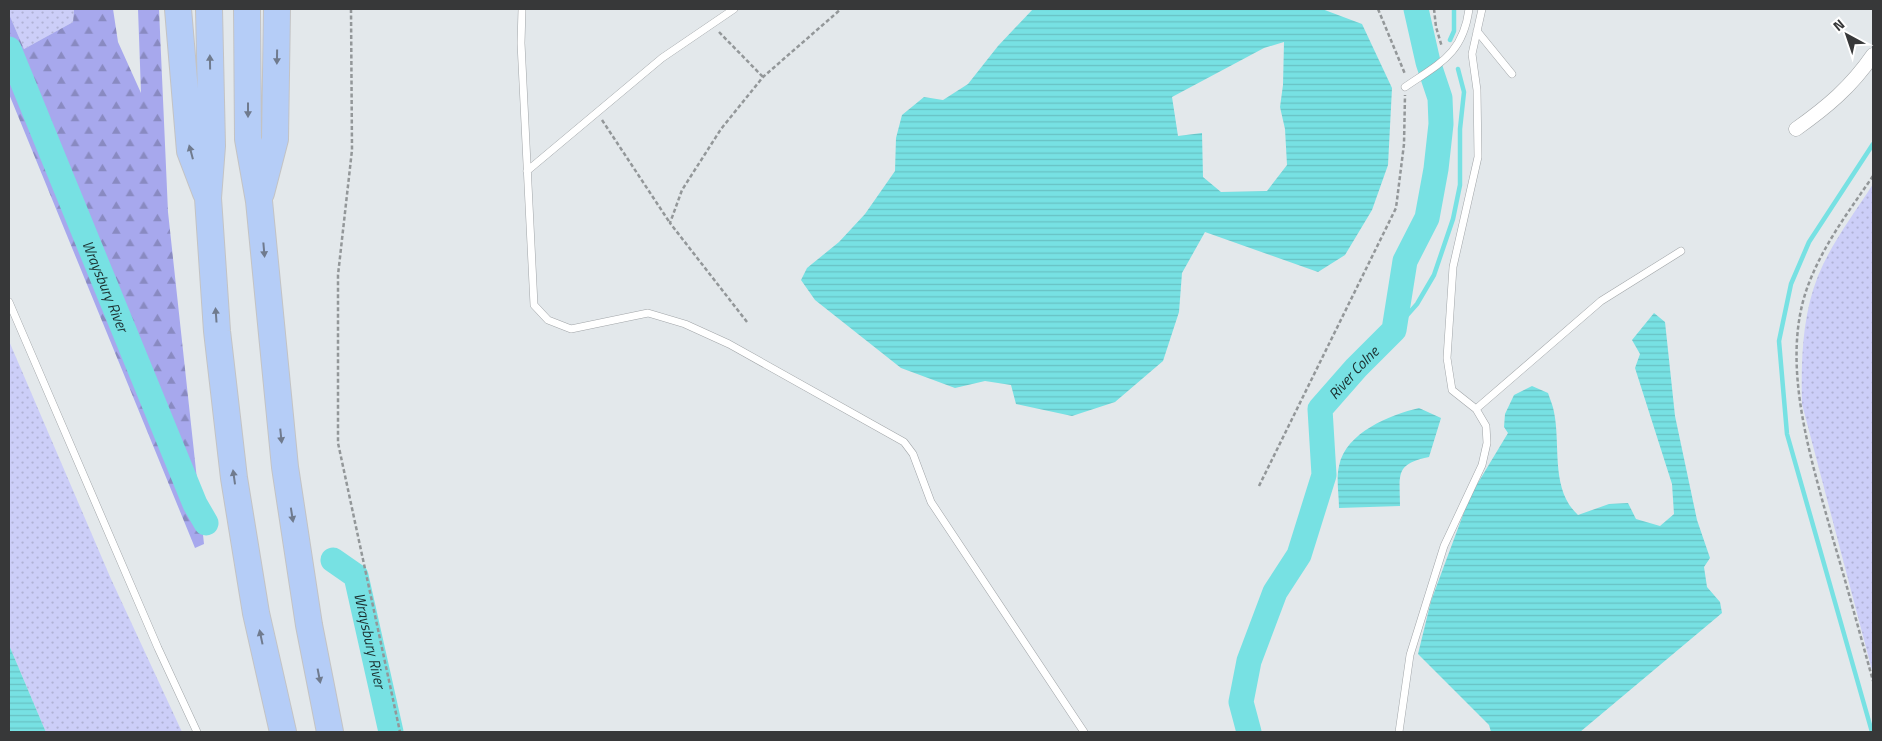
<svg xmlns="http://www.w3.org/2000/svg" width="1882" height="741" font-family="'Titillium Web',sans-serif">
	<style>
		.grass { fill: url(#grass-dots) }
		.forest { fill: url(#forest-firs) }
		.water { fill: url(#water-rules); fill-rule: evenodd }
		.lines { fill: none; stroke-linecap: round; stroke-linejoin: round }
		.stream { stroke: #77e1e3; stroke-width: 4.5 }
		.river { stroke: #77e1e3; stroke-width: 25 }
		.lane-casing { stroke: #a1a5a8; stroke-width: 8 }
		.street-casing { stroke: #a1a5a8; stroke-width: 15 }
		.highway-casing { stroke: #c3c3c4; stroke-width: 28 }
		.path { stroke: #939799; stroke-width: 2.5; stroke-dasharray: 4 2.5; stroke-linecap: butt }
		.lane { stroke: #fff; stroke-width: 7 }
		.street { stroke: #fff; stroke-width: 14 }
		.highway { stroke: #b5cdf7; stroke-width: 26 }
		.oneway { fill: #707b8e }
		.labels { text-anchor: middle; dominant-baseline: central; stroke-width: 5; stroke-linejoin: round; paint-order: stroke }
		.water-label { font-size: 15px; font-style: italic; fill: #1a2e2e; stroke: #fff }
	</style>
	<defs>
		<pattern id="grass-dots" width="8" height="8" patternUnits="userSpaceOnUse" patternTransform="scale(1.25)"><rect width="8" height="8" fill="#cccef8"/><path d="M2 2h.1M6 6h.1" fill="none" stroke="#b0b2d5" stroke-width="1.8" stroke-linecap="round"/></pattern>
		<pattern id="forest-firs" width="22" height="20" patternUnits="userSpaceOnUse" patternTransform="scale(1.25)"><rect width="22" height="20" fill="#a7a8ed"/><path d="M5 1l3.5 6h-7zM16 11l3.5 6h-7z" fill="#898ac1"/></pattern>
		<pattern id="water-rules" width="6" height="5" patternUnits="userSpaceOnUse" patternTransform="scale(1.25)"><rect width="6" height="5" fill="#77e1e3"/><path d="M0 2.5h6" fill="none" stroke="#68c2c4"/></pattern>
	</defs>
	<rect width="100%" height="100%" fill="#e3e8eb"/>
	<!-- grass -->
	<path class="grass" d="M9,9H74L73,22L24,49L9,14Z
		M1873,184V674L1802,404C1801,361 1802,316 1818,276C1832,242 1854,214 1873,184Z
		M9,341L111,579L182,732H46L45,730L9,645Z"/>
	<!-- forest -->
	<path class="forest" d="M74,9H113L118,42L141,93L138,9H159L168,212L204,544L195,548L9,94V14L24,49L73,22Z"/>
	<!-- water -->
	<path class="water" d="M1033,9H1322L1362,24L1392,88L1388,165L1372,210L1345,255L1318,272L1205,232L1182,273L1179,312L1163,361L1115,402L1072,416L1016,404L1011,385L985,381L955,388L901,368L815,300L801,280L807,268L839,242L865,214L895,171L896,138L902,115L924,97L943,100L968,84L998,46ZM1284,42L1283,85L1280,107L1285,129L1287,165L1267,191L1221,192L1203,177L1202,133L1178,136L1172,97L1264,48Z
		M1654,313L1665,322L1675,416L1697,520L1710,558L1704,567L1707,587L1720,602L1722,613L1580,732H1491L1489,725L1418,654L1431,601L1470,496L1508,433L1504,427L1505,414L1514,395L1532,386L1548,393C1550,399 1553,406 1554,412C1561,446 1550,489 1578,515L1609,504L1628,503L1636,519L1660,526L1674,514L1672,484L1635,368L1640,354L1632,340Z
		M1419,408L1441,418L1429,457C1394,464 1400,475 1400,506L1339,508C1339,495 1336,479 1339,466C1346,432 1390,415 1419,408Z
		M9,645L45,730L46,732H9Z"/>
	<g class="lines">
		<!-- stream -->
		<path class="stream" d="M1450,40L1454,31V9
			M1394,330L1417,304L1434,275L1453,219L1460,185V129L1464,92L1458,69
			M1872,732L1787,434L1779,341L1791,284L1809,242L1873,144"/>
		<!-- river -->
		<g class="river">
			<path id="s1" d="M9,49L195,504L206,523"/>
			<path id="s2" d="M333,560L356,576L391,732"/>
			<path id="s3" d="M1249,732L1241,702L1249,661L1275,592L1299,555L1324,475L1320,409L1356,368L1394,330L1405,261L1427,218L1436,169L1441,124L1440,98L1428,62L1416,9"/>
		</g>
		<!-- lane casing -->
		<g class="lane-casing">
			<path id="lane" d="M522,9L521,43L534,305L548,320L571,329L648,313L685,324L729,344L904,442L913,454L931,502L1084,732
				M1477,31L1512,74
				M1405,87C1440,63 1463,54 1469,9
				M527,171L662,58L734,9
				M9,302L158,648L197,732
				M1476,409L1601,301L1681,251
				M1399,732L1410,655L1444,546L1482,465L1487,443L1486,426L1476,409L1452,390L1447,358L1453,267L1478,157L1477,90L1472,54L1482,9"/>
		</g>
		<!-- street casing -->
		<g class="street-casing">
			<path id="street" d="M1796,129C1827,107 1851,87 1873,55"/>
		</g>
		<!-- highway casing -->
		<g class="highway-casing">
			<path id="highway" d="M178,9L190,151L206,193
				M209,9L212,146L208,198L217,331L234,478L256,613L283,732
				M247,9L248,139L259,201L285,467L309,625L330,732
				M261,193L275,139L277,9"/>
		</g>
		<!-- path -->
		<path class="path" d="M351,9L352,150L338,275V443L400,732
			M1378,9L1405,74
			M1434,9L1436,27L1442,47
			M719,32L763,77
			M602,120L670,223
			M1873,176C1849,211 1824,244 1809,283C1778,362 1812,461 1833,539C1847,586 1860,634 1873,681
			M747,322L670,223L682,190L721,129L763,77L841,9
			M1259,486L1396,208L1404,144L1405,95"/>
		<!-- lane -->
		<use href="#lane" class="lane"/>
		<!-- street -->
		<use href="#street" class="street"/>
		<!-- highway -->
		<use href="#highway" class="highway"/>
	</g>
	<!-- one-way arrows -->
	<defs><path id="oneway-solid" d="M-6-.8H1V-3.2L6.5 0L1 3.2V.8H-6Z" transform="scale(1.25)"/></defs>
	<g class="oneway">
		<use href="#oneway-solid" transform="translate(277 57) rotate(91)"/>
		<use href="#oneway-solid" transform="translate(210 62) rotate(-91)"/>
		<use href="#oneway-solid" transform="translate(248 110) rotate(90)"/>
		<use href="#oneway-solid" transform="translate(191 152) rotate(-105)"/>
		<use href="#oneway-solid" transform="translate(264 250) rotate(85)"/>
		<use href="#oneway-solid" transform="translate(216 315) rotate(-94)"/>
		<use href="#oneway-solid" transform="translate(281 436) rotate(84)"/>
		<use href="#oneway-solid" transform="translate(234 477) rotate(-98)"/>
		<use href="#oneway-solid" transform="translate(292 515) rotate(81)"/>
		<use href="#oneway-solid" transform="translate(261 637) rotate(-102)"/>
		<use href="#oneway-solid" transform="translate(319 676) rotate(79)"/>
	</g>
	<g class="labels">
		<!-- water labels -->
		<g class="water-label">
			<text stroke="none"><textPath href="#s1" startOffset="256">Wraysbury River</textPath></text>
			<text stroke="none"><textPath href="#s3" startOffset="390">River Colne</textPath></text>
			<text stroke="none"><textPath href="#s2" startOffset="94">Wraysbury River</textPath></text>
		</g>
	</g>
	<!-- border -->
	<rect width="1882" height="741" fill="none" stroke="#373839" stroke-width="20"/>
	<!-- north arrow -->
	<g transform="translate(1847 35) rotate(320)" stroke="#ffffff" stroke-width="4" paint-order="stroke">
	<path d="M0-4L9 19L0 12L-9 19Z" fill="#373839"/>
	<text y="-8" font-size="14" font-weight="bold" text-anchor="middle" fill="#373839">N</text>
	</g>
</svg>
